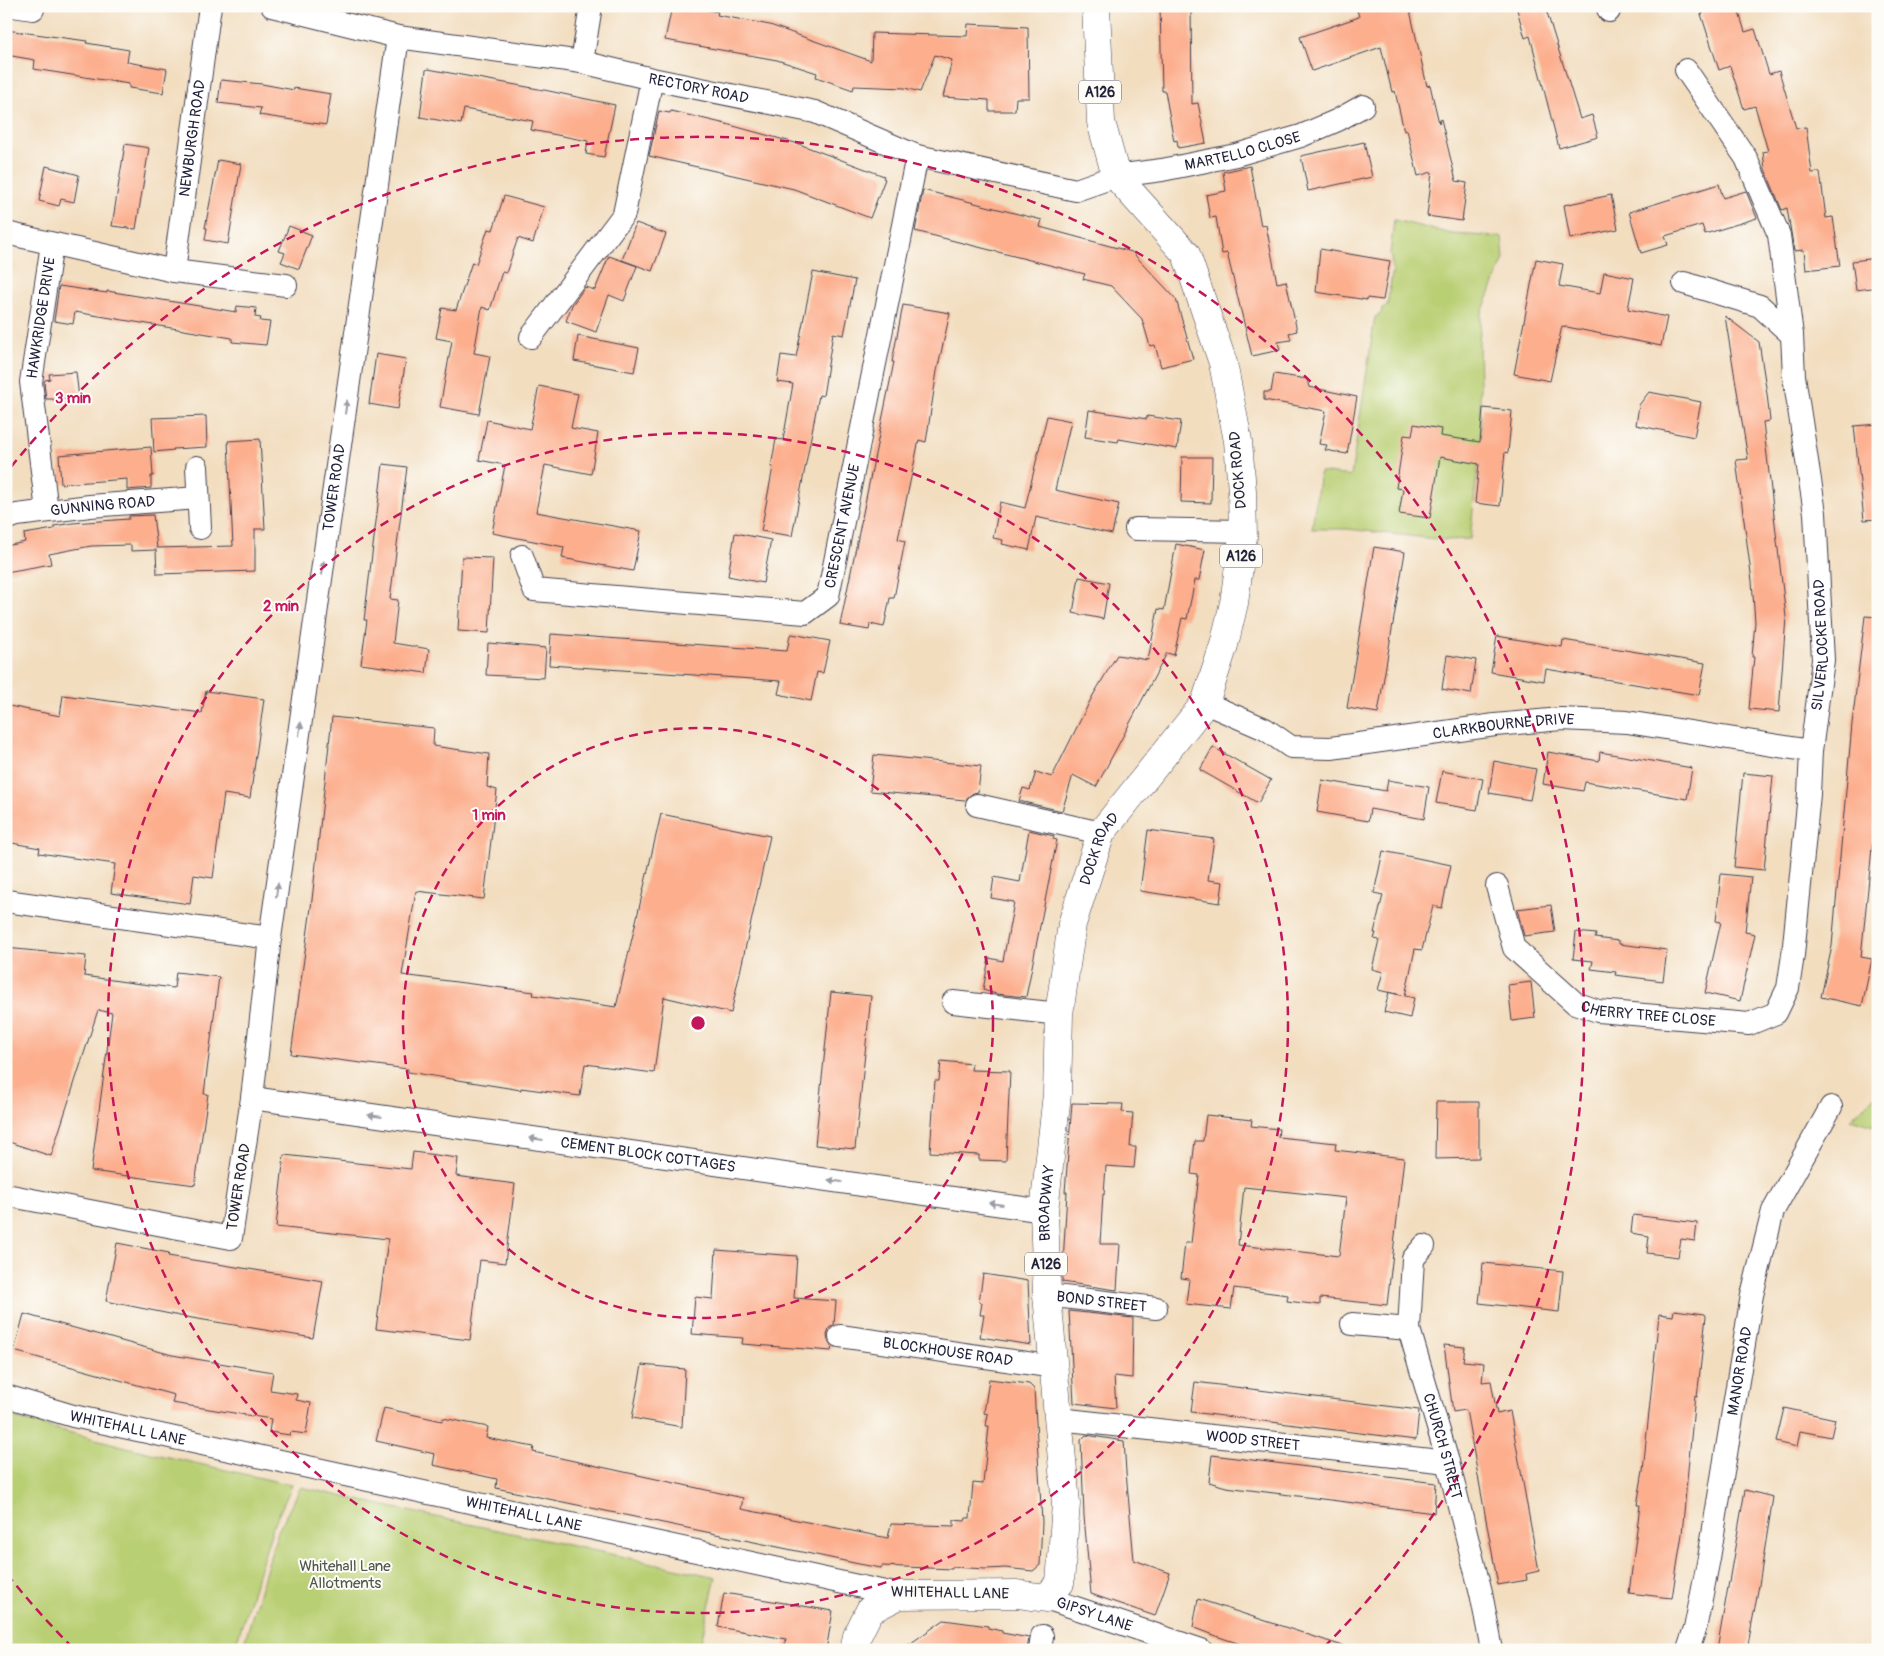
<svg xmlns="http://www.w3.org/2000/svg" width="1884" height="1656" font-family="Pangolin,sans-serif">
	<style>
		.green { fill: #b9cf73; stroke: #6e7857 }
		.building { fill: #fcae8d; fill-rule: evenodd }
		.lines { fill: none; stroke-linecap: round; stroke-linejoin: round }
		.street-casing { stroke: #413e4f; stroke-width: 24 }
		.primary-casing { stroke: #413e4f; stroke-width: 29 }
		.street { stroke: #fff; stroke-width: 22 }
		.primary { stroke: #fff; stroke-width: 28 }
		.oneway { fill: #9c9ca7 }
		.ring { fill: none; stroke: #c2185b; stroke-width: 2.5; stroke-dasharray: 9 6 }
		.labels { text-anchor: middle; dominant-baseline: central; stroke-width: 4; stroke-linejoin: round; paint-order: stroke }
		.shield { fill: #fdfcf7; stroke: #646373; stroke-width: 1 }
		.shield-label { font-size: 14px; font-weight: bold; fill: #22223b }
		.street-label { font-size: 15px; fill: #22223b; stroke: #fdfcf7 }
		.park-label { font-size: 15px; fill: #4f564c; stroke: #fdfcf7 }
		.centre { fill: #c2185b; stroke: #fdfcf7; stroke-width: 2.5 }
		.ring-label { font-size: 15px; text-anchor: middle; font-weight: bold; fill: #c2185b; stroke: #fdfcf7; stroke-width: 4; stroke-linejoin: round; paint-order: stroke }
	</style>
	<rect width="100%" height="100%" fill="#fdfcf7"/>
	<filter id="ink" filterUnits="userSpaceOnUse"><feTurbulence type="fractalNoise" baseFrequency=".02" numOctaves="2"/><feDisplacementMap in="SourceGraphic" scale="10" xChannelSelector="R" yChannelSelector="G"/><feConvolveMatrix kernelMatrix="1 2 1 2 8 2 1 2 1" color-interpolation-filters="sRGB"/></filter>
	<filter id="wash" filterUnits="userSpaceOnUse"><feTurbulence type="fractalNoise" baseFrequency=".0096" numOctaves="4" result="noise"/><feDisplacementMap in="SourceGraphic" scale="20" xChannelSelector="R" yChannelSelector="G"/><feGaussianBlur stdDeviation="1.12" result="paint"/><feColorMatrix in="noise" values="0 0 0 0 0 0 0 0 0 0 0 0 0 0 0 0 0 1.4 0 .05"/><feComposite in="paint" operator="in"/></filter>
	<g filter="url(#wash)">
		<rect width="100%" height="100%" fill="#f2ddbf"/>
		<!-- green -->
		<path class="green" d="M1394,220L1452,234L1502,237L1504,259L1481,315L1479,343L1481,435L1470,539L1445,540L1347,529H1312L1320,472L1351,476L1375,317L1381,314L1382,308L1387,306L1393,268L1390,254Z
			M1878,1093V1127L1850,1119Z
			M6,1416L146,1452L292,1485L273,1527L234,1650H6Z
			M301,1487C438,1519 578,1546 716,1577L699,1650H242L278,1531Z"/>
		<g id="blocks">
			<!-- building -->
			<path class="building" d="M672,6H687L718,12L717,15L770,25L871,61L872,33L967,36L968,24L1028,27L1029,98H1016L1015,111H989V100L943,97L952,60L935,55L920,92L905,88L854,86L853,90L816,77L817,73L777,60L665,40Z
				M1160,6H1191L1192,104L1198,103L1206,143L1178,148L1177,140L1174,141L1165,91H1162Z
				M1356,6H1409L1427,86L1430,85L1439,123L1440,119H1441L1456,181L1467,183L1462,221L1427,216L1432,172L1418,176L1407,130L1404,131L1395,91L1392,92L1381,47L1312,71L1300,37L1359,17Z
				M1516,6H1545L1580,119L1592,115L1598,137L1559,148L1530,36L1525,38Z
				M1701,6H1737L1745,32L1755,29L1769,74L1779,71L1796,128L1806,127L1812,173L1820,172L1826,218L1833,217L1840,266L1806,270L1804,250L1794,251L1787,208L1782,210L1765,169L1763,152L1768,151L1755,106L1744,109L1730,66L1719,70L1701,14H1703Z
				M6,30L87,41L86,43L129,50L127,62L167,69L163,93L129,88V84L34,69L35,60L6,55Z
				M428,69L544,90L615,105L604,157L586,154L588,141L531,130L533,121L464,109L461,124L420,117L426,70Z
				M221,80L262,84L294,90V88L331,94L326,125L259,115L261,108L218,103Z
				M659,111L670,113L671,111L726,124L799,144L884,176L883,178L885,179L870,218L794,189L649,156Z
				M1364,142L1372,177L1308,191L1301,156Z
				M125,144L149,148L136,229L112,226Z
				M218,160L241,164L228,244L205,240L207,228H205Z
				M46,166L79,175L74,202L61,199L59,206L39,201Z
				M1250,166L1261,226L1266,225L1277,283L1286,281L1297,331L1289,333L1291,340L1278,342L1280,350L1252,356L1227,253L1222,254L1216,217L1210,218L1206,195L1226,191L1223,172Z
				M1719,184L1723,198L1746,191L1757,218L1705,234L1702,225L1665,236L1668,245L1641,253L1629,212Z
				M923,190L1042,220L1040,227L1132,252L1176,299L1193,359L1161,367L1155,345L1150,346L1142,319L1111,286L1083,279L1085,274L915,231Z
				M1611,195L1618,229L1570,239L1564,205Z
				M504,196L544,207L533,243L518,238L506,273L502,272L490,310L482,307L474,353L490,356L479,414L440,407L452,341L436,338L442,308L456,310L472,262L476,264L488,229L493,230Z
				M636,223L666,234L652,271L622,260Z
				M289,226L312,235L299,269L281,262L285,253L279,251Z
				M1320,249L1390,261L1383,300L1367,298V300L1316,292Z
				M609,256L637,266L624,301L609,295L596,332L566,321L572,305L585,287L595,290Z
				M1878,258V287L1856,290L1852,261Z
				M1536,259L1563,264L1559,286L1600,293L1604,272L1634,278L1628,309L1667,317L1661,346L1562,326L1550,381L1514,374Z
				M813,272L855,280L844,335L833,333L823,396L819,395L792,536L761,531L773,467H771L776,439L783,440L793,384L777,382L781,355L796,357Z
				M59,286L107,293V291L236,312L237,306L256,308L255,317L261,318L260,321L270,322L266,345L232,342V338L75,312L73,324L54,321Z
				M903,305L950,313L937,371L926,442L919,440L898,539L905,541L894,598H890L884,627L870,624L869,630L840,625L894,362H892Z
				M1725,316L1759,342L1767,394L1770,421L1763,422L1786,617L1779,712L1749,709L1754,657H1752L1755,622L1752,581L1736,460L1748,459Z
				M578,336L639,348L634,372L574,361Z
				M376,354L406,359L398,409L369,404Z
				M76,372L79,398L53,400V399H46L44,382L45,380L50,379L49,374Z
				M1274,374L1307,379L1309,387L1357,397L1347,454L1325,450L1327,445L1319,444L1326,411L1264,400V392H1271Z
				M539,386L578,394L571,428L598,433L591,474L545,465L536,512L641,531L633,571L562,558L564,547L492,533L505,465L479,460L487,420L530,429Z
				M1649,392L1701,402L1694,437L1636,425L1639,405Z
				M1483,408L1512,411L1508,453L1505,452L1500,506L1475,503L1479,464L1440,457L1430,518L1399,514L1403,489L1396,488L1404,435L1412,436L1414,424L1441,429L1440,436L1480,442Z
				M1089,410L1147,419V416L1181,421L1177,449L1119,439L1118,442L1085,437Z
				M206,416L207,447L173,449L174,450L154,452L152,418Z
				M1047,416L1071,421L1055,490L1119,504L1112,534L1036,517L1029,550L1002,544L1003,540L993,538L1000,502L1025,508Z
				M1878,424V519L1864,520L1854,426Z
				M260,439L265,529H255V571L157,574L156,550L131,551V545L91,546L49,554L51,564L6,572V546L25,542L24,534L54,529V526L73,523L129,519V516L153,515L157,548L233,546L228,441Z
				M151,447L153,476H151V488L127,490V479L61,484L59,455Z
				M1182,457H1212L1211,503L1181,502Z
				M383,464L407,467L390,599L398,600L393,643L429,649L426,673L361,664L367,620H364Z
				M735,533L771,540L763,583L728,576Z
				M1176,544L1205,550L1199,580H1195L1187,619L1182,618L1174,655L1167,653L1096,787L1073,775L1062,811L1019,801L1023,788L1030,790L1036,772L1052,777L1092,697L1117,655L1148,660L1158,609L1164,610Z
				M1374,547L1405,552L1378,713L1347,708Z
				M462,557L493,558L489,633L458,631Z
				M1079,577L1109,583L1103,619L1073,613Z
				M1865,616L1878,617V789L1861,957L1872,959L1862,1006L1821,997L1832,946L1852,724Z
				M551,634L787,651L790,635L792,634L830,641L823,673L817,672L811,701L778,694L781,681L549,665Z
				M1497,636L1562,647L1563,640L1705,663L1699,695L1546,669L1544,681L1491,672Z
				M488,643L546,648L544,678L486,675Z
				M1447,655L1476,660L1471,694L1442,689Z
				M206,691L264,699L250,798L224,794L213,878L194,875L190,904L111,893L115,864L39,853L40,848L6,842V719L9,706L60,716L63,695L202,713Z
				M332,717L434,728L433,746L489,754L487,787L497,790L484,899L416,891L402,975L534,992L533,995L616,1007L661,814L770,836L731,1013L664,997L654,1073L585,1064L580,1096L521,1088V1090L408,1072V1069L291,1054L312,900Z
				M1213,747L1271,780L1258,803L1200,770Z
				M1548,752L1599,761L1600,752L1692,768L1687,799L1585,782L1583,791L1543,784Z
				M874,755L981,766L978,792L973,793L965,800L870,791Z
				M1494,761L1536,769L1530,800L1489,793Z
				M1442,771L1483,779L1477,810L1436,803Z
				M1743,773L1773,776L1764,870L1734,867Z
				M1322,780L1386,791L1388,780L1429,787L1424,819L1370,809L1368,821L1317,812Z
				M1029,830L1054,836L1053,839L1057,840L1026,997L996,994L983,990L989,958L1003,961L1014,902L991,898L994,877L1020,882Z
				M1148,830L1214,839L1208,880L1223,882L1220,903L1140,891Z
				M1383,851L1451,865L1442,908L1433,906L1422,950L1415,949L1405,996L1378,990L1383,972L1372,969L1379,940L1374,939L1376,933H1374L1383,895L1374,893Z
				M1721,874L1751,877L1745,932L1755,934L1740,1001L1705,993L1721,922L1716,921Z
				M1551,905L1555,932L1524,936L1517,909Z
				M1576,932L1596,934L1595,938L1619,941V944L1667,950L1663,981L1615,975L1616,972L1591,969L1593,961L1573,959Z
				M6,948L86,956L84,976L133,983L174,988L176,972L219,977L204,1094H208L195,1185L91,1171L112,1013L98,1010L51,1156L6,1141Z
				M1531,982L1535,1018L1512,1021L1508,985Z
				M831,992L871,996L855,1149L815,1145Z
				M1389,992L1414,998L1410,1018L1384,1012Z
				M941,1061L972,1064L971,1070L1010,1071L1006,1161L979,1160V1155L930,1152L935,1081H939Z
				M1436,1102H1479V1158L1435,1159Z
				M1072,1103L1123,1104L1122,1112L1133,1113L1130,1147H1136L1134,1168L1106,1166L1104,1195L1103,1194L1100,1244H1120L1117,1290L1062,1282L1067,1192H1065Z
				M1206,1115L1252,1120L1251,1126L1279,1129L1278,1137L1336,1143L1335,1150L1404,1158L1387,1305L1320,1298V1305L1287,1301L1288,1295L1234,1288L1231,1309L1186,1304L1189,1279L1181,1278L1185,1243H1191L1199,1175L1191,1174L1195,1141H1203ZM1244,1187L1346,1198L1339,1256L1238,1245Z
				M413,1152L458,1158L456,1176L515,1184L505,1263L480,1260L470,1340L376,1329L388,1239L276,1227L284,1155L411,1169Z
				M1633,1215L1697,1223L1695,1241L1681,1239L1678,1257L1647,1253L1649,1236L1631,1233Z
				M117,1243L169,1253L168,1256L323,1281L313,1338L180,1316L106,1301Z
				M716,1250L797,1256L794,1298L836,1301L834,1325L829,1328L827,1335L828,1341L832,1346L831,1351L742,1344L743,1338L692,1334L695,1297L713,1299Z
				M1483,1263L1563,1271L1559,1312L1479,1303Z
				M983,1274L1028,1281L1031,1345L980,1337L984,1315H980L982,1303L979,1302Z
				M1674,1310L1705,1314L1706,1316L1699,1380L1697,1396L1695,1395L1682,1534L1672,1598L1629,1593L1640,1505H1637L1643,1471L1659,1314L1673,1316Z
				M1069,1311L1133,1318L1132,1378L1114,1376L1116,1408L1074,1403Z
				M24,1314L172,1355L273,1372L270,1390L297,1394L296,1400L311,1403L306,1434L291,1432L290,1435L269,1432L271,1419L172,1403L174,1395L14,1351Z
				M1444,1345L1465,1347L1463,1361L1484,1363L1482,1382L1491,1381L1497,1414L1510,1411L1539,1571L1526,1574L1527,1580L1498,1585L1466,1410L1453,1412Z
				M642,1365L685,1369L682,1427L632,1418Z
				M989,1379L1029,1384L1034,1389L1042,1522L1040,1565L1033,1571L1005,1568L986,1569L952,1567V1569L882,1566L881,1568L859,1564L496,1488L497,1479L433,1465L435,1454L376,1441L384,1408L442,1421L443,1418L488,1427L486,1438L534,1447L533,1452L743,1498L741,1509L888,1538L891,1524L954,1526V1520L965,1521L966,1518H970L973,1483L983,1484L989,1426H986L988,1414L984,1413Z
				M1195,1382L1419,1410L1416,1440L1191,1412Z
				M1784,1408L1835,1419L1831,1437L1800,1431L1797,1447L1776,1442Z
				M1086,1435L1124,1441L1126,1472L1134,1560L1170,1573L1155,1616L1091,1594L1084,1516L1081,1440Z
				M1212,1455L1436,1483L1434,1513L1226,1487L1209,1482Z
				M1745,1490L1773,1497L1759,1585L1747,1650H1717Z
				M724,1593L833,1611L826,1650H784L786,1639L718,1627Z
				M1198,1599L1343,1646L1342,1650H1258L1219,1637L1193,1627Z
				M944,1620L988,1626V1628L1002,1631V1633L1029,1638L1027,1650H901Z"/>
		</g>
	</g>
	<g filter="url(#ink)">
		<use href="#blocks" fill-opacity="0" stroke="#413e4f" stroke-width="1"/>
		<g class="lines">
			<!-- street casing -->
			<g class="street-casing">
				<g id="street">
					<path d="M13,6L33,9"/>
					<path id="s1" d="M272,6L398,37L582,62L652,79L815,112L917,156L1076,190L1116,176L1162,170L1236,155L1301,136L1338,120L1363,106"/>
					<path d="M1607,6L1609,11"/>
					<path d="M582,62L591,6"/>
					<path d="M6,233L174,271L286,285"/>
					<path id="s2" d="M174,271L210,6"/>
					<path d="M1684,283L1760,306L1792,335"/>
					<path d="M531,337L624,214L652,79"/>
					<path d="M197,467L200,528"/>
					<path id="s3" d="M47,511L31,382L52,244"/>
					<path id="s4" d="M6,519L17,515L90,506L198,498"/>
					<path d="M1136,529L1243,531"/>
					<path id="s5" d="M522,556L534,590L805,613L828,596L917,156"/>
					<path id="s6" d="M1205,703L1265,729L1291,747L1331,748L1495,725L1561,719L1627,722L1811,751"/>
					<path d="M977,805L1101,833"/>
					<path id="s7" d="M1497,886L1514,948L1575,1003L1598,1011L1749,1024L1776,1013L1788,988L1793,955L1809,794L1811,751L1823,660L1815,513L1794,376L1792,335L1779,235L1746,158L1686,70"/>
					<path d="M6,901L270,938L252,1098L231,1238L6,1195"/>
					<path id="s8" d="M270,938L398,37"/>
					<path d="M953,1002L1059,1014"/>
					<path id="s9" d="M252,1098L1044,1211"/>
					<path id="s10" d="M1424,1246L1413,1259L1409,1329L1448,1462L1481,1593L1492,1650"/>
					<path id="s11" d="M1047,1295L1156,1308"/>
					<path d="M1352,1324L1409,1329"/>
					<path id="s12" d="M840,1336L1055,1367"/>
					<path id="s13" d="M6,1396L73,1416L899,1595"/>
					<path id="s14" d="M1059,1419L1448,1462"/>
					<path id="s15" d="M1046,1598L1201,1650"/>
					<path d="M1040,1650L1042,1636"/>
					<path id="s16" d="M1688,1650L1695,1629L1709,1558L1752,1295L1773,1211L1831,1107"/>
				</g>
			</g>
			<!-- primary casing -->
			<g class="primary-casing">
				<g id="primary">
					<path id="s17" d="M854,1650L857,1636L870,1610L899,1595L1017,1594L1046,1598L1060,1583L1066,1504L1047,1295L1044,1211L1057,1094L1059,1014L1072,924L1101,833L1205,703L1224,645L1234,603L1243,537L1242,491L1238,441L1223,363L1186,254L1116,176L1101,122L1096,6"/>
				</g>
			</g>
			<!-- street -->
			<use href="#street" class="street"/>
			<!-- primary -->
			<use href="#primary" class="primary"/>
		</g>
		<!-- one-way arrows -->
		<defs><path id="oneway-solid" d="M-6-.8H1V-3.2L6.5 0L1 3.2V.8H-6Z" transform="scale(1.25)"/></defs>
		<g class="oneway">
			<use href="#oneway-solid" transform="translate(346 407) rotate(-82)"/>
			<use href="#oneway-solid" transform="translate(323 568) rotate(-82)"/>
			<use href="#oneway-solid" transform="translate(300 729) rotate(-82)"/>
			<use href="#oneway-solid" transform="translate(277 890) rotate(-82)"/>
			<use href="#oneway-solid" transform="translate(375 1116) rotate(-172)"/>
			<use href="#oneway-solid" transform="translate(536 1139) rotate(-172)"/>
			<use href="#oneway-solid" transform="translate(835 1181) rotate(-172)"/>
			<use href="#oneway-solid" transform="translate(996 1204) rotate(-172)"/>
		</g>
	</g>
	<!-- distance rings -->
	<g class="ring">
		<circle cx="698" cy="1023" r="295"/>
		<circle cx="698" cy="1023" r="590"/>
		<path d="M73 1648A884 884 0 0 1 11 1579M11 467A884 884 0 1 1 1323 1648"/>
	</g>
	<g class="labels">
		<!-- shield labels -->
		<g class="shield">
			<rect x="1079" y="80.5" width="42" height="23" rx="4"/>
			<rect x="1220" y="544.5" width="42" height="23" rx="4"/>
			<rect x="1025" y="1252.5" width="42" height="23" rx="4"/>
		</g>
		<g class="shield-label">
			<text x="1100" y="92">A126</text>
			<text x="1241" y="556">A126</text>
			<text x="1046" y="1264">A126</text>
		</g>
		<!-- street labels -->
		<g class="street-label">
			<text stroke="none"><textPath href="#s1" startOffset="435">RECTORY ROAD</textPath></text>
			<text stroke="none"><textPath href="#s2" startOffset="134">NEWBURGH ROAD</textPath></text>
			<text stroke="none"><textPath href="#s1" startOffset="999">MARTELLO CLOSE</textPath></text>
			<text stroke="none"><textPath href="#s3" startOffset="195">HAWKRIDGE DRIVE</textPath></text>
			<text transform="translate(1238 470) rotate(-95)">DOCK ROAD</text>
			<text stroke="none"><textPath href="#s8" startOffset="455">TOWER ROAD</textPath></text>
			<text stroke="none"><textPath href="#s4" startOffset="98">GUNNING ROAD</textPath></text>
			<text stroke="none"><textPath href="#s5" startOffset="408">CRESCENT AVENUE</textPath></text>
			<text stroke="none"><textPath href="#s7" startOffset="724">SILVERLOCKE ROAD</textPath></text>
			<text stroke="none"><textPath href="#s6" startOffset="311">CLARKBOURNE DRIVE</textPath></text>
			<text stroke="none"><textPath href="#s17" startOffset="986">DOCK ROAD</textPath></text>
			<text stroke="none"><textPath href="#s7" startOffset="221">CHERRY TREE CLOSE</textPath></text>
			<text stroke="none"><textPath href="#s9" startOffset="400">CEMENT BLOCK COTTAGES</textPath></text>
			<text transform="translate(239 1187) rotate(-81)">TOWER ROAD</text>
			<text stroke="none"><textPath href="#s17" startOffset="625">BROADWAY</textPath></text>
			<text stroke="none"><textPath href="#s11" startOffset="55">BOND STREET</textPath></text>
			<text stroke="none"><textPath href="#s12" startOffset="109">BLOCKHOUSE ROAD</textPath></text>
			<text stroke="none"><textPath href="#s16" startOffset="284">MANOR ROAD</textPath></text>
			<text stroke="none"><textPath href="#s13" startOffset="126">WHITEHALL LANE</textPath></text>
			<text stroke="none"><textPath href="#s14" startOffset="195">WOOD STREET</textPath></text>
			<text stroke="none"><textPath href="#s10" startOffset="209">CHURCH STREET</textPath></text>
			<text stroke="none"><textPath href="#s13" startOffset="531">WHITEHALL LANE</textPath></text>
			<text transform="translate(950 1593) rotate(1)">WHITEHALL LANE</text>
			<text stroke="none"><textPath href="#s15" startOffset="51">GIPSY LANE</textPath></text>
		</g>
		<!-- park labels -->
		<g class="park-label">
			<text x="345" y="1566">Whitehall Lane<tspan x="345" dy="17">Allotments</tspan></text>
		</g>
	</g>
	<circle cx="698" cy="1023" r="8" class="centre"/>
	<g class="ring-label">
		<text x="73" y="403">3 min</text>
		<text x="281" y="611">2 min</text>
		<text x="489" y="820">1 min</text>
	</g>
	<!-- margin -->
	<rect width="1884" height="1656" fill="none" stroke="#fdfcf7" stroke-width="25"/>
</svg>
